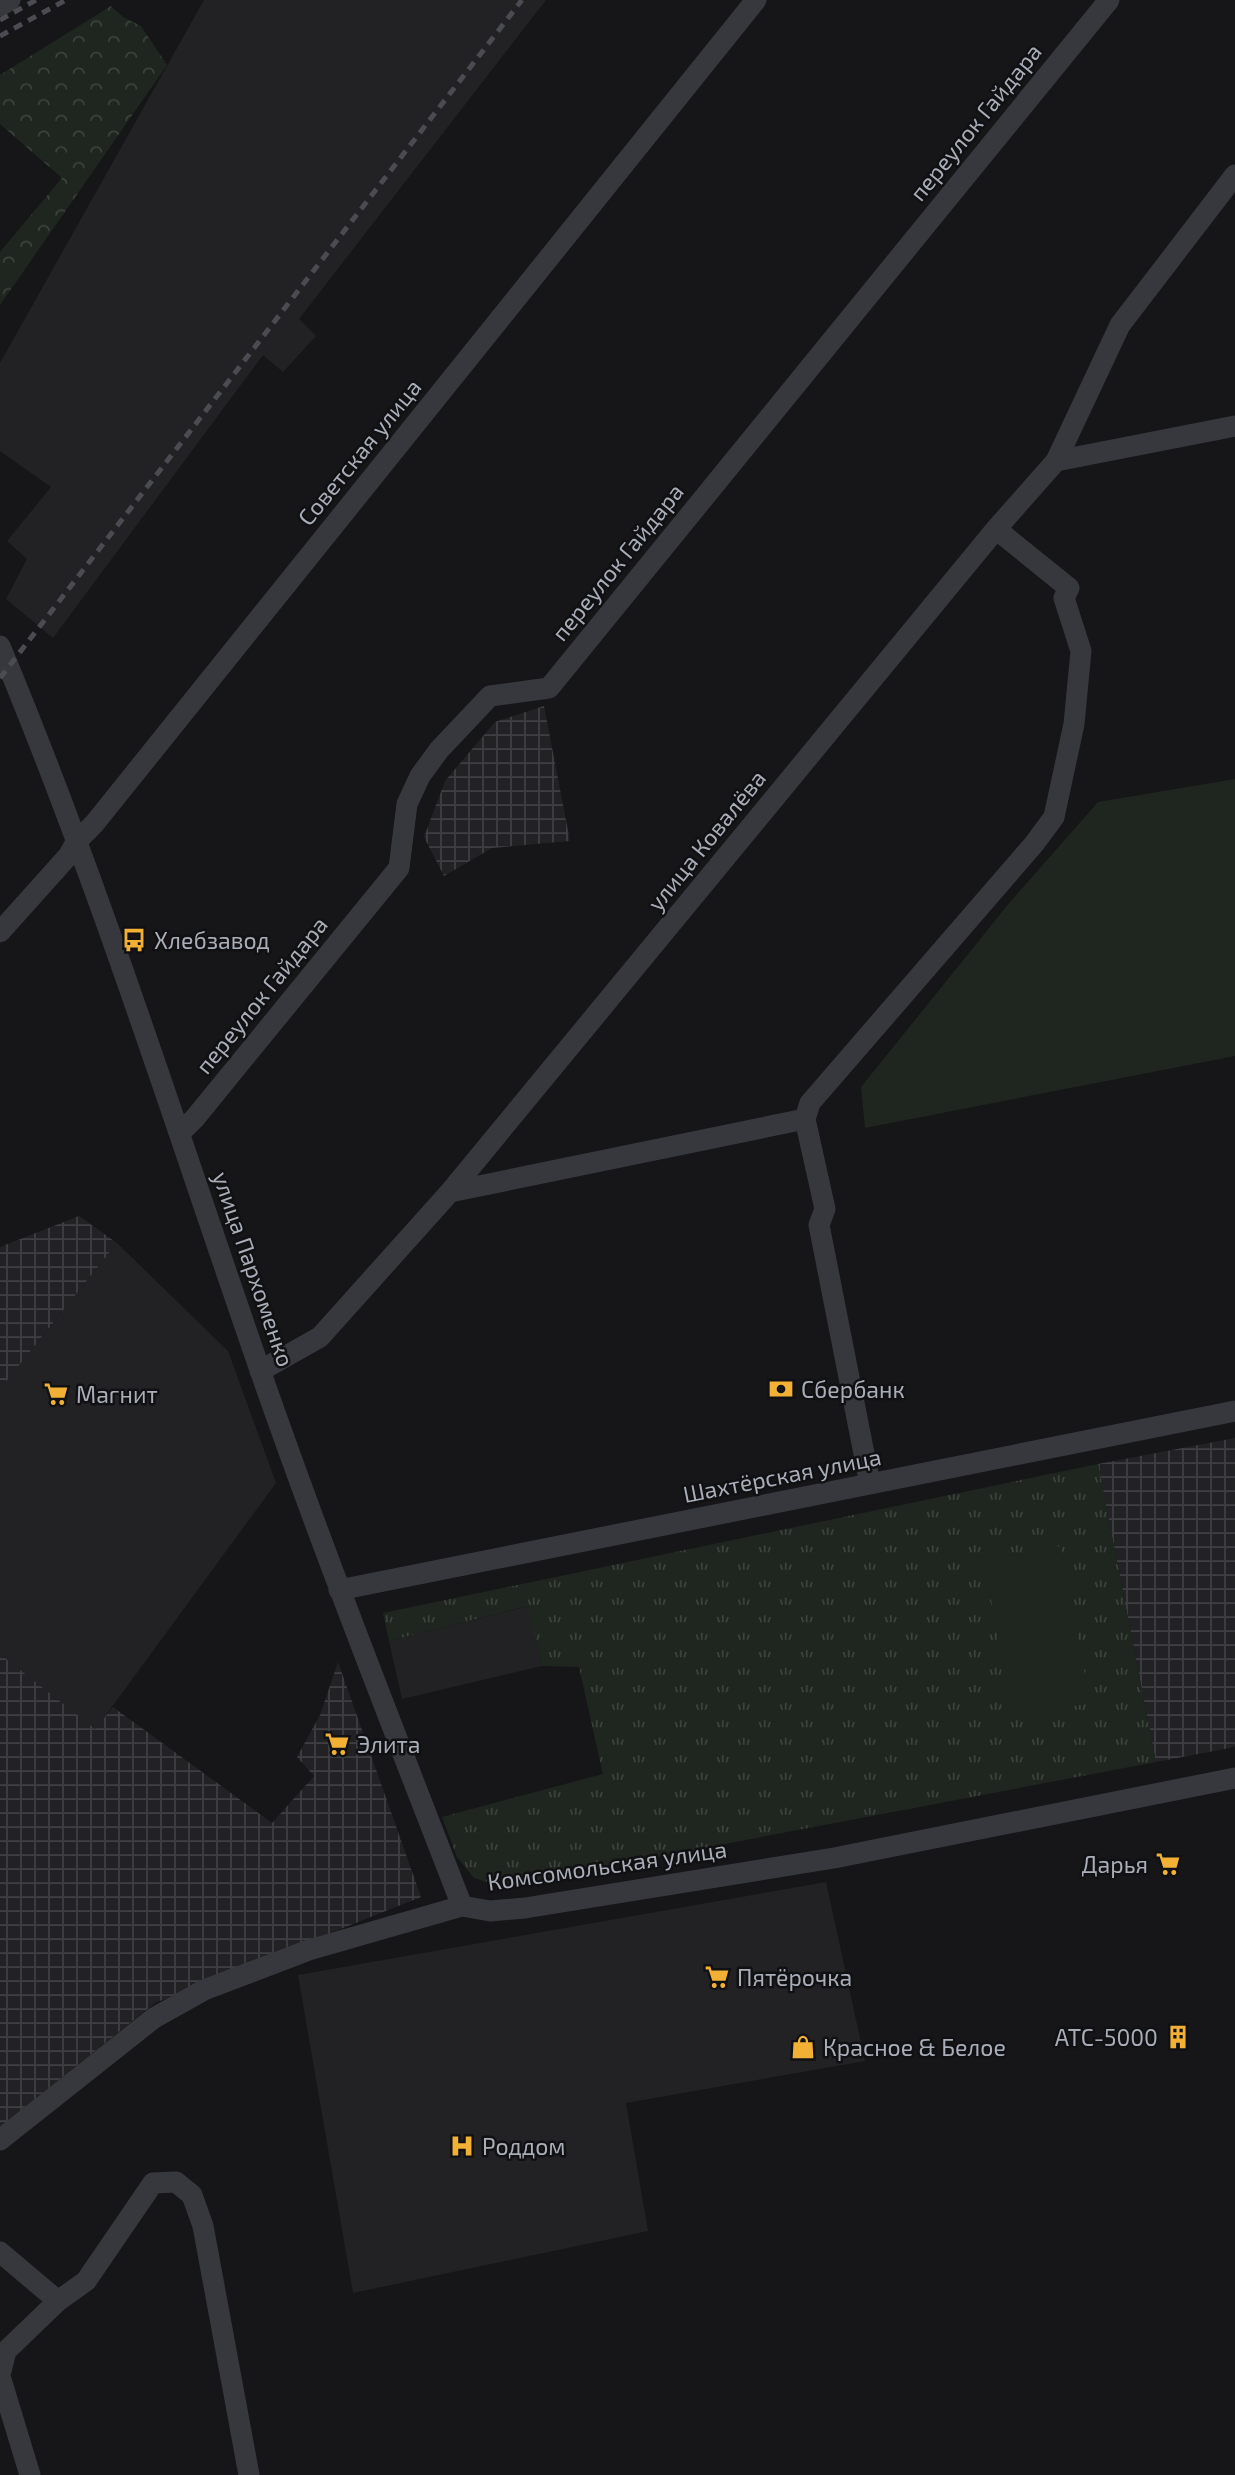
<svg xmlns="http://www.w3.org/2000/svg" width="1235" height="2475" font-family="'Exo 2',sans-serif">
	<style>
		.built { fill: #222225 }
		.industrial { fill: url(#industrial-grid) }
		.grass { fill: url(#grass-tufts) }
		.forest { fill: url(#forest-crowns) }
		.green { fill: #1e261f }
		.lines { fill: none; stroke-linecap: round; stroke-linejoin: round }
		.minor { stroke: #37383d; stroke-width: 21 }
		.rail { stroke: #4a4c52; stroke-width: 5; stroke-dasharray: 9 7; stroke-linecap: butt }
		.labels { text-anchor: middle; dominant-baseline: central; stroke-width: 5; stroke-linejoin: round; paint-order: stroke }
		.street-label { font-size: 23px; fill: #a8adb8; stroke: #111113 }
		.poi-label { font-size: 23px; fill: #a8adb8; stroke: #111113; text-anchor: start }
	</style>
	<defs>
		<pattern id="industrial-grid" width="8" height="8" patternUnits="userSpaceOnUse" patternTransform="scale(1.75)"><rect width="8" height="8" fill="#222225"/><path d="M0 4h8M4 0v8" fill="none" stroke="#3f3f43"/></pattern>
		<pattern id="grass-tufts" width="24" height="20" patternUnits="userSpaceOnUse" patternTransform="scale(1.75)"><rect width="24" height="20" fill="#1e261f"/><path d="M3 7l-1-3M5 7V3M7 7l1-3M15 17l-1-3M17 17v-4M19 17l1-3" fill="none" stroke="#3c433d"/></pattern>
		<pattern id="forest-crowns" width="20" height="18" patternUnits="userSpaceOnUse" patternTransform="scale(1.75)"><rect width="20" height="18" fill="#1e261f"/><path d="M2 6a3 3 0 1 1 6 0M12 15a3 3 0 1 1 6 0" fill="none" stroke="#3c433d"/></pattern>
	</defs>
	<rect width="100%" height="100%" fill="#161618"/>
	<!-- built -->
	<path class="built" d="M204,0H546L299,319L316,336L283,372L263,355L53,638L6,599L27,559L7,541L51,487L0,451V363Z
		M117,1243L228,1351L276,1483L95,1730L0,1654V1389Z
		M529,1606L542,1666L402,1699L389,1641Z
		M826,1882L865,2061L626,2103L648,2231L353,2293L298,1975Z"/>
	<!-- industrial -->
	<path class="industrial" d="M544,706L570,841L492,848L444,876L424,837L445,781L495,722Z
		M79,1216L117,1243L0,1389V1247Z
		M1235,1438V1747L1156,1762L1098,1464Z
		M0,1654L95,1729L113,1707L272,1823L314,1776L297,1757L320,1715L338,1662L421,1897L155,2003L0,2127Z"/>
	<!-- grass -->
	<path class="grass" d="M1098,1464L1156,1762L635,1861L509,1889L474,1878L457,1857L442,1817L603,1774L579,1667L542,1666L528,1606L389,1641L383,1613Z"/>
	<!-- forest -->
	<path class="forest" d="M111,6L123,17L141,26L167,65L0,305V252L62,178L0,124V75Z"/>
	<!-- green -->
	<path class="green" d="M1235,779V1056L865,1128L861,1087L1010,902L1098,802Z
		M1061,1546L1090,1703L1012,1718L984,1560Z"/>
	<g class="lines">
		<!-- minor -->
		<path class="minor" d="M0,6L10,0
			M1056,461L1120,325L1235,175
			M0,646C99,883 176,1128 260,1370C323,1551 393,1728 462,1906
			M0,932L69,855L76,842L94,824L756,0
			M180,1133L195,1118L399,868L407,804L420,776L439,750L490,696L549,688L1109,0
			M450,1192L805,1119
			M260,1371L320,1337L450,1192L996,529L1056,461L1235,426
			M870,1484L819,1225L825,1209L805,1119L810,1103L1034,844L1054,817L1074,724L1081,651L1064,598L1069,588L996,529
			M339,1590L1235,1411
			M0,2140L154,2018L204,1990L309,1950L462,1906L490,1911L525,1908L834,1858L1235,1778
			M0,2252L58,2301
			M0,2375L6,2351L58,2301L86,2281L153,2183L176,2182L192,2195L203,2226L249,2475
			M0,2376L30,2475"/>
		<!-- rail -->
		<path class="rail" d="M0,20L36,0
			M0,36L66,0
			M0,678L522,0"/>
	</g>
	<!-- icons -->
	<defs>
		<g id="bus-bare" transform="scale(1.89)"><path d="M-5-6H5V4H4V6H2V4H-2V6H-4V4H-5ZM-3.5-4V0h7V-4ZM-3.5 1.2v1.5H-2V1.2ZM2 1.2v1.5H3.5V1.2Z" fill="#f2b134" stroke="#111113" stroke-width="2.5" paint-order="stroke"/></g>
		<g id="bank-bare" transform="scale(1.89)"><path d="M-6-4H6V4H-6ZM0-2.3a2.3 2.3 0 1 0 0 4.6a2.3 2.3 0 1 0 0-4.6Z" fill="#f2b134" stroke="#111113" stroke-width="2.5" paint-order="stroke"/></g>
		<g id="supermarket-bare" transform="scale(1.89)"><path d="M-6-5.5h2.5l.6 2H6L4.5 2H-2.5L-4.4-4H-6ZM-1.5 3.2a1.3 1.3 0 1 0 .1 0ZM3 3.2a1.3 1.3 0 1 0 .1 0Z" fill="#f2b134" stroke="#111113" stroke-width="2.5" paint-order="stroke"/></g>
		<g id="building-bare" transform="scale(1.89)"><path d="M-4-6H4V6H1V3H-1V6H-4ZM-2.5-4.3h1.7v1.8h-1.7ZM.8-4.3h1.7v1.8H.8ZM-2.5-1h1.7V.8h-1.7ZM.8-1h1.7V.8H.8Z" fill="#f2b134" stroke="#111113" stroke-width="2.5" paint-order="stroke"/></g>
		<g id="shop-bare" transform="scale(1.89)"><path d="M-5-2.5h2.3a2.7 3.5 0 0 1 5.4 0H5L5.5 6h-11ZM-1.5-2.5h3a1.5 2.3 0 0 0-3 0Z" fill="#f2b134" stroke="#111113" stroke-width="2.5" paint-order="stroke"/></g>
		<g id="hospital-bare" transform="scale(1.89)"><path d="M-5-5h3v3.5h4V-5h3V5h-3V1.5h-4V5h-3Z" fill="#f2b134" stroke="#111113" stroke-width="2.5" paint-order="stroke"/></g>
	</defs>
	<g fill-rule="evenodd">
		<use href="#bus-bare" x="134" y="940"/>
		<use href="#bank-bare" x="781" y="1389"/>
		<use href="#supermarket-bare" x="56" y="1394"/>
		<use href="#supermarket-bare" x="337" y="1744"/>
		<use href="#supermarket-bare" x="1168" y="1864"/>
		<use href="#supermarket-bare" x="717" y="1977"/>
		<use href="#building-bare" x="1178" y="2037"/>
		<use href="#shop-bare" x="803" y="2047"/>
		<use href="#hospital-bare" x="462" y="2146"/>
	</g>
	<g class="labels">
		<!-- street labels -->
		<g class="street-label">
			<text transform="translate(975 122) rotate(-51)">переулок Гайдара</text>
			<text transform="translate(359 452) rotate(-51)">Советская улица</text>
			<text transform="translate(617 562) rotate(-51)">переулок Гайдара</text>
			<text transform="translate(706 840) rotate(-51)">улица Ковалёва</text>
			<text transform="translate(261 995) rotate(-51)">переулок Гайдара</text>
			<text transform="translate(254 1269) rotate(71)">улица Пархоменко</text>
			<text transform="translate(782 1475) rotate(-11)">Шахтёрская улица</text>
			<text transform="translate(607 1865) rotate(-8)">Комсомольская улица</text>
		</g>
		<!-- poi labels -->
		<g class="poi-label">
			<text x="154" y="940">Хлебзавод</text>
			<text x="801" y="1389">Сбербанк</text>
			<text x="76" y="1394">Магнит</text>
			<text x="357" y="1744">Элита</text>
			<text x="1148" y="1864" text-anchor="end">Дарья</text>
			<text x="737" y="1977">Пятёрочка</text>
			<text x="1158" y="2037" text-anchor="end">АТС-5000</text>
			<text x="823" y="2047">Красное &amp; Белое</text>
			<text x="482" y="2146">Роддом</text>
		</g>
	</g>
</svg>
